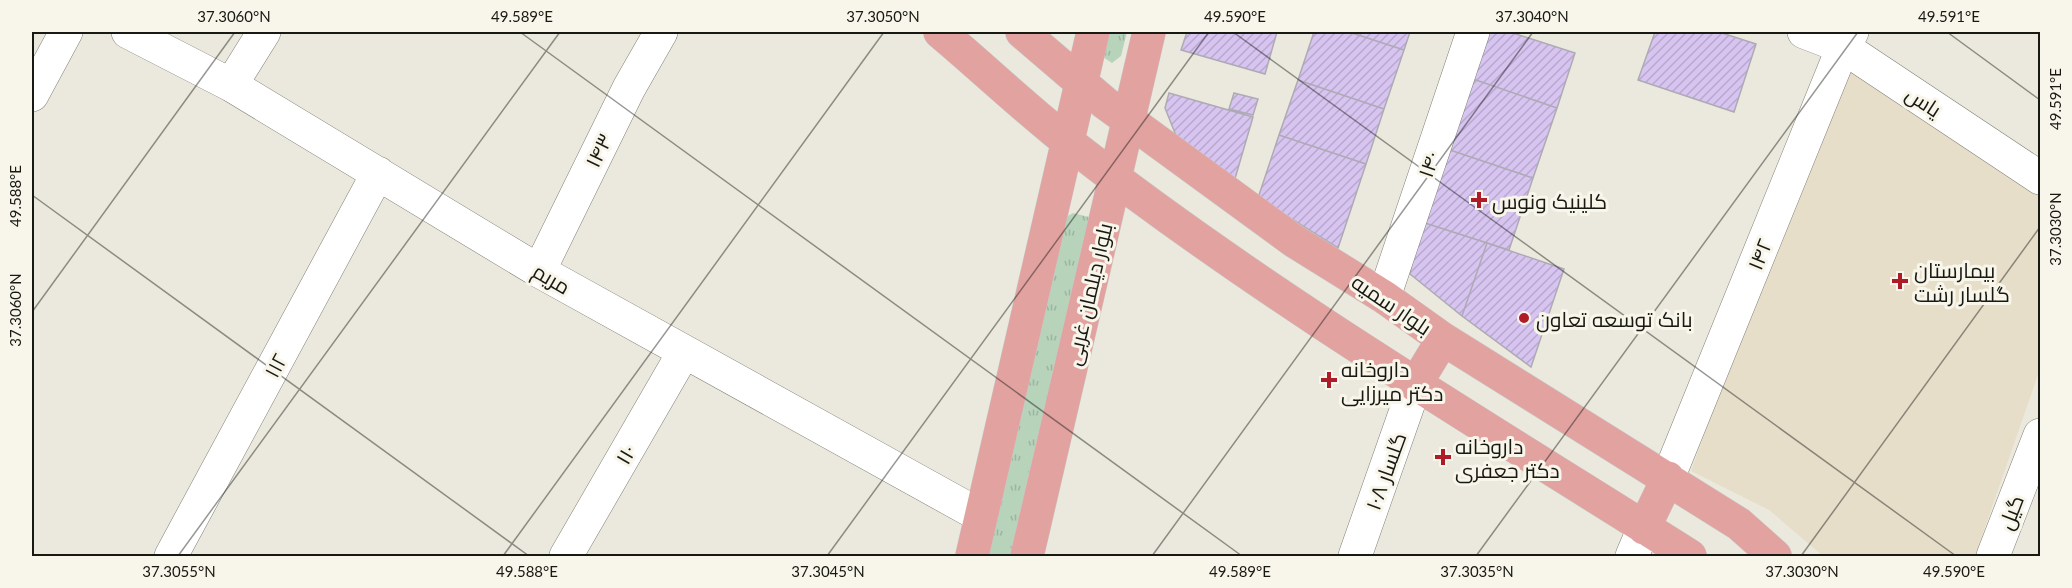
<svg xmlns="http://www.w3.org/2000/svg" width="2072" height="588" font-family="Lato,Cairo,sans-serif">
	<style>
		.medical { fill: #e6dec9 }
		.grass { fill: url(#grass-tufts) }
		.building { fill: url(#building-hatch); stroke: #aeaab4; stroke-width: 1.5 }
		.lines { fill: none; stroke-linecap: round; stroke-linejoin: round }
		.minor-casing { stroke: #838177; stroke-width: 34 }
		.major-casing { stroke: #c8c8c7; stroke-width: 34 }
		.minor { stroke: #fff; stroke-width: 33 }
		.major { stroke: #e2a3a0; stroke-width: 33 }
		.ticks { fill: none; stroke: #191914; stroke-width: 1.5; stroke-opacity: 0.45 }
		.poi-dot { fill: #ae1b29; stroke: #f8f6ea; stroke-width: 2 }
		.labels { text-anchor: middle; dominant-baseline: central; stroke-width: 6; stroke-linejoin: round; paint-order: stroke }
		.street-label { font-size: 21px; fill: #191914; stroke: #f8f6ea }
		.poi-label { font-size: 21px; fill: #191914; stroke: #f8f6ea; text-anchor: start }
		.neatline { fill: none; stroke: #191914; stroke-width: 2 }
		.ticks-label { font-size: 15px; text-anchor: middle; fill: #191914 }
	</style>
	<defs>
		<pattern id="grass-tufts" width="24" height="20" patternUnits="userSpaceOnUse" patternTransform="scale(1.5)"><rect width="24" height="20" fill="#b7d3ba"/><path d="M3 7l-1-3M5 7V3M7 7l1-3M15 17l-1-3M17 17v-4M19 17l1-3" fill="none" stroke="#9db59f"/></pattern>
		<pattern id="building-hatch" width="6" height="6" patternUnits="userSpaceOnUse" patternTransform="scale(1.5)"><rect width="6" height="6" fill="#d7c4f0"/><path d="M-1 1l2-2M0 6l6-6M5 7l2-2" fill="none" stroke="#b8a8cd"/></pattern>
	</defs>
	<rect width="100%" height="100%" fill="#ebe9dd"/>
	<!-- medical -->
	<path class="medical" d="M1840,60L2040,192V369L1975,556H1823L1769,510L1691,471Z"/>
	<!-- grass -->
	<path class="grass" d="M1107,32H1127L1121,56L1112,63L1103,57Z
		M1073,213L1089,217L1016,556H982L1066,217Z"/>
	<!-- building -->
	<path class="building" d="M1187,32H1277L1265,74L1181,50Z
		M1314,32H1349L1404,50L1384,109L1298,80Z
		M1349,32H1410L1404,50Z
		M1490,32H1510L1575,53L1557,108L1473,79Z
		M1655,32H1719L1756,44L1734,112L1638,80Z
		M1473,79L1557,108L1533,178L1450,150Z
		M1298,80L1384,109L1366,164L1279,135Z
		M1169,93L1253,117L1234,182L1181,148L1165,108Z
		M1234,93L1258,99L1253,115L1229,109Z
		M1279,135L1366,164L1338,248L1258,198Z
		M1450,150L1533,178L1509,250L1425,223Z
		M1425,223L1487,243L1462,316L1410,274L1411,266Z
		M1487,243L1564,269L1531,367L1462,316Z"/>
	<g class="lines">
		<!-- minor casing -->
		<g class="minor-casing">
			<path id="minor" d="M128,32L231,85L539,271L981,516
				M1804,32L1843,47L2040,178
				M231,85L264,32
				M32,95L66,32
				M539,271L629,88L661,32
				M1384,297L1473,32
				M1668,478L1843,47L1852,32
				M171,556L378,173
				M566,556L684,352
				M1355,556L1415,385
				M1632,556L1644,528
				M1993,556L2040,435"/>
		</g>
		<!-- major casing -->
		<g class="major-casing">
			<path id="major" d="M940,32C984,69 1027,110 1073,146C1268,298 1481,424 1690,556
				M1022,32L1105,103L1294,241L1384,297L1443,339L1739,524L1775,556
				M1415,385L1443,339
				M1644,528L1668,478
				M972,556L1093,32
				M1027,556L1149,32"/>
		</g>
		<!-- minor -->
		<use href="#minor" class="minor"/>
		<!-- major -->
		<use href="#major" class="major"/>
	</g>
	<!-- ticks -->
	<path class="ticks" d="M520,32L1242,556M1233,32L1956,556M1947,32L2040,100M32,195L529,556M32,312L235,32M178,556L560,32M503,556L884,32M827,556L1209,32M1152,556L1533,32M1476,556L1858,32M1801,556L2040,227"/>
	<!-- markers -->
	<g class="poi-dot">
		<path d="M1476 191h6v6h6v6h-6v6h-6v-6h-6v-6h6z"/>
		<path d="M1897 272h6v6h6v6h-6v6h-6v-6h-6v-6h6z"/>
		<circle cx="1524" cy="318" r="6"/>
		<path d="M1326 371h6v6h6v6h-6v6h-6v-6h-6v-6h6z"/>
		<path d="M1440 448h6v6h6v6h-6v6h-6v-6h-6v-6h6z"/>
	</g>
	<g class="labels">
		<!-- street labels -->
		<g class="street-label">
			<text transform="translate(1924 101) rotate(33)">یاس</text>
			<text transform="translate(598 150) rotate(-64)">۱۴۳</text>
			<text transform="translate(1428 164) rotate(-71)">۱۴۰</text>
			<text transform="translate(1759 254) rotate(-68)">۱۴۲</text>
			<text transform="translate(552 278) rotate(30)">مریم</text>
			<text transform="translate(1088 294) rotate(-77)">بلوار دیلمان غربی</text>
			<text transform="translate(1392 304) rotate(34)">بلوار سمیه</text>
			<text transform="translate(275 365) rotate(-62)">۱۱۲</text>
			<text transform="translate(625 454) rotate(-60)">۱۱۰</text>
			<text transform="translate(1385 471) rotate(-70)">گلسار ۱۰۸</text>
			<text transform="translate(2010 512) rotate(-69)">گیل</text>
		</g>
		<!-- poi labels -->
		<g class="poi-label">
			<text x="1492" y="200">کلینیک ونوس</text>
			<text x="1914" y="269">بیمارستان<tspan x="1914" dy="24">گلسار رشت</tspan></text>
			<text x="1536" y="318">بانک توسعه تعاون</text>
			<text x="1341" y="368">داروخانه<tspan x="1341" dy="24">دکتر میرزایی</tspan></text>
			<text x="1455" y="445">داروخانه<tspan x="1455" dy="24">دکتر جعفری</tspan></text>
		</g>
	</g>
	<!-- border -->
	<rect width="2072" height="588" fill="none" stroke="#f8f6ea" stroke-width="66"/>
	<rect x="33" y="33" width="2006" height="522" class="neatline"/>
	<g class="ticks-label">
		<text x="234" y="22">37.3060°N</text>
		<text x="522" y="22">49.589°E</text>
		<text x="883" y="22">37.3050°N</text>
		<text x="1235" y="22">49.590°E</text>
		<text x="1532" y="22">37.3040°N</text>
		<text x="1949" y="22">49.591°E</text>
		<text transform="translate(2056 99) rotate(-90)" y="5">49.591°E</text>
		<text transform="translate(16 196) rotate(-90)" y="5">49.588°E</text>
		<text transform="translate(2056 229) rotate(-90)" y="5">37.3030°N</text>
		<text transform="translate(16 310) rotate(-90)" y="5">37.3060°N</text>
		<text x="179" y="577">37.3055°N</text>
		<text x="527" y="577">49.588°E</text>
		<text x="828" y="577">37.3045°N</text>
		<text x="1240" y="577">49.589°E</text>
		<text x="1477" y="577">37.3035°N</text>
		<text x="1802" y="577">37.3030°N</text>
		<text x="1954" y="577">49.590°E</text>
	</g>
</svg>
